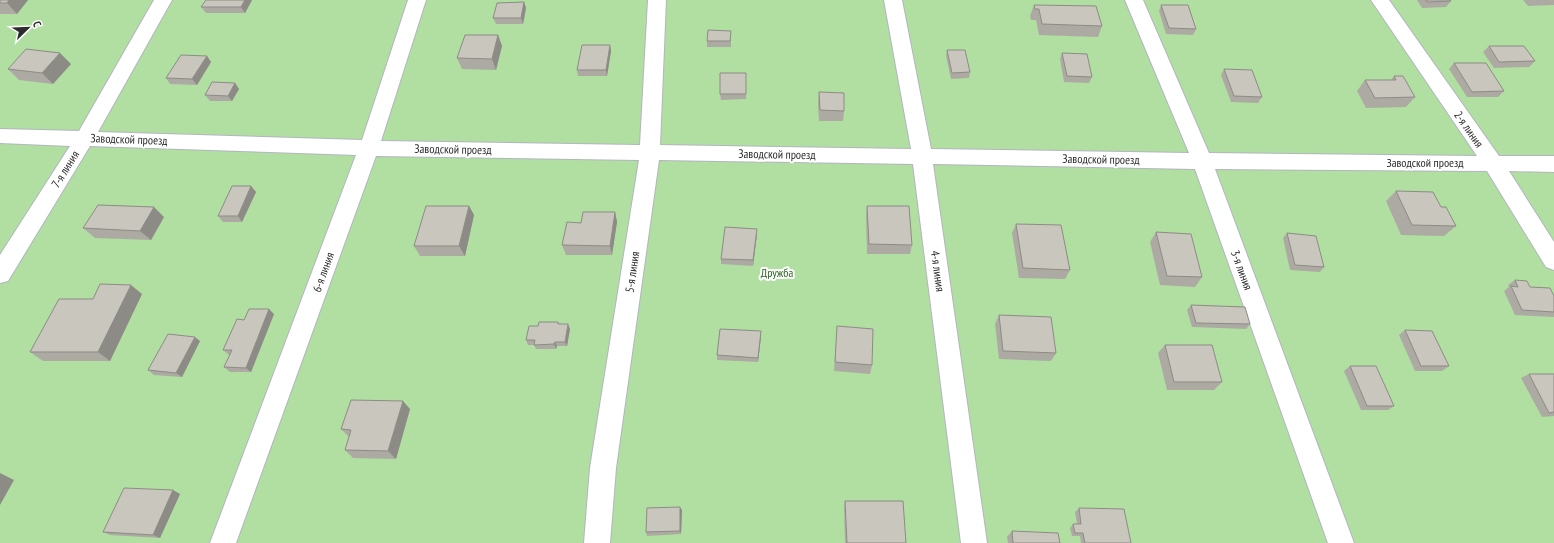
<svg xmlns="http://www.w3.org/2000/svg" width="1554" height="543" font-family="'PT Sans Narrow',sans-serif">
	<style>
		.green { fill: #b0dfa1 }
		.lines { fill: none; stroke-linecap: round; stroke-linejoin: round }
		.minor-casing { stroke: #b3b5bf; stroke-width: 2 }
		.minor { fill: #fff; fill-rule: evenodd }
		.wall { fill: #adaaa3 }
		.shaded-wall { fill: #8d8b85 }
		.building { fill: #c9c6be; stroke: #8d8b85 }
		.labels { text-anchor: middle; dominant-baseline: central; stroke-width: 4; stroke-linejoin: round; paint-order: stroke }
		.street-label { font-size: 12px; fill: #2c2c2c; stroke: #fff }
		.park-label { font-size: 12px; fill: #286520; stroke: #fff }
	</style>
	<rect width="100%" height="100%" fill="#ede8e0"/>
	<!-- green -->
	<path class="green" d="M0,0H1554V543H0Z"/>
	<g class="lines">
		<!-- minor casing -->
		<g class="minor-casing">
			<path id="minor" d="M154,0H172L98,132L362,140L408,0H426L381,141L640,145L648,0H666L660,145L911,149L884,0H902L931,149L1189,153L1125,0H1143L1209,153L1477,156L1371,0H1389L1499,156H1554V172L1509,171L1554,242V270L1546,267L1487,171L1215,169L1354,543H1328L1195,169L933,164L987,543H961L913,164L659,160L616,468L610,543H584L590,468L639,160L376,156L236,543H210L356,155L90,146L8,281L0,283V255L70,146L0,143V129L79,131Z"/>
		</g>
		<!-- minor -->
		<use href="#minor" class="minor"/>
	</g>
	<!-- wall -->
	<path class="wall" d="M0,0H28L17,14H0Z
		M252,0L245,13H206L201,7Z
		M1417,0H1450L1451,1L1446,7L1422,8Z
		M1523,0H1554V5L1528,6Z
		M524,2L526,8L523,24H496L493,18Z
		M1034,5L1102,26L1098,37L1039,35L1036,20H1031L1030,16Z
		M1161,5L1196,29L1193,35L1166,34L1159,11Z
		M498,35L502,46L496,70L462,69L457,58Z
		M731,36V47H707V41Z
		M610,45L611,51L607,76H578L577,70Z
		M1489,46L1535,61L1529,67L1494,68L1483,52Z
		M947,50L970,72L969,78L951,79L946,56Z
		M1062,53L1092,77L1089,83L1064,82L1060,59Z
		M207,56L211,62L197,85L170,84L166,78Z
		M1454,63L1504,91L1498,97H1467L1449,69Z
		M71,64L53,84L19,80L8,69Z
		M1224,69L1262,97L1258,103L1231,102L1221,75Z
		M746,73V99L721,100L720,94Z
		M1394,76L1415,97L1406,107L1366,108L1357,91L1365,80H1391Z
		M235,83L239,89L232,101H210L205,95Z
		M819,92L844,111L843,121H819L818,103Z
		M251,186L256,192L242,222H223L218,216Z
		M1396,191L1441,207L1456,226L1444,236L1401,235L1386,201Z
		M469,206L474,215L465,256H420L414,246Z
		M867,206L912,245L910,254H867L866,216Z
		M615,212L617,222L612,255H566L562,245L581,223Z
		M164,217L151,240L95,238L83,228Z
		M1016,224L1070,270L1065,279L1019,278L1012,233Z
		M757,229V234L753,266L721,264V259Z
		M1156,232L1202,277L1195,287L1160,285L1150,242Z
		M1287,233L1324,267L1320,272L1290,270L1283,238Z
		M1515,280L1530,287L1554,296V317L1515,315L1504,291L1509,287L1508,285Z
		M142,294L110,361H43L30,352L93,299Z
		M1191,305L1250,324L1246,329L1192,327L1187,310Z
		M274,314L251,372H230L224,367L230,355H229L223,350L244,320Z
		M999,315L1056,353L1051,361L999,359L995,324Z
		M558,322L559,324L570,329L567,346H557L556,349H536L534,345H528L526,340L538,326Z
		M837,326L872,365L870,374L834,371Z
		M1405,330L1449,366L1442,371H1415L1399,335Z
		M761,336L758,362L717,360V355Z
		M200,341L182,377L154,375L148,370Z
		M1165,345L1222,382L1214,390H1167L1158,353Z
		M1350,366L1394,406L1388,410H1361L1344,371Z
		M1529,374H1554V416L1542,417L1521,378Z
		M410,409L396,459L353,458L345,450L349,437L341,429Z
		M180,494L160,538L110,535L103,532Z
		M845,501L906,543H845L844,507Z
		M1079,508L1131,543H1081L1080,536H1072L1070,528L1073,524H1077L1075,512Z
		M682,510L681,534L647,536L646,532Z
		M1012,531L1060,543H1008L1007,537Z"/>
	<!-- shaded-wall -->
	<path class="shaded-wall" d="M9,0H28L17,14L7,3Z
		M245,0H252L245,13L241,7Z
		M524,2L526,8L523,24L521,18Z
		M498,35L502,46L496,70L492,59Z
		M610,45L611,51L607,76L606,70Z
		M60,53L71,64L53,84L42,73Z
		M207,56L211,62L197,85L192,79Z
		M235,83L239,89L232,101L228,96Z
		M251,186L256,192L242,222L238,216Z
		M469,206L474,215L465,256L459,246Z
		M154,207L164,217L151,240L140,231Z
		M615,212L617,222L612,255L610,246Z
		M757,229V234L753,266V260Z
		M131,285L142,294L110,361L98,352Z
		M269,309L274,314L251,372L246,368Z
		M568,324L570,329L567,346L565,342Z
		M761,331V336L758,362V358Z
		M195,337L200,341L182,377L176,373Z
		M555,342L557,346L556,349L554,344Z
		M403,401L410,409L396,459L388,451Z
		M0,473L14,480L0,505Z
		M173,490L180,494L160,538L153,535Z
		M680,507L682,510L681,534L680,531Z"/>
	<!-- building -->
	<path class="building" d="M0,0H9L7,3H0Z
		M206,0H245L241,7H201Z
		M1426,0H1450L1451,1L1427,2Z
		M524,2L521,18H493L497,3Z
		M1034,5L1096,6L1102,26L1042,24L1039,9H1035Z
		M1161,5H1188L1196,29L1169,28Z
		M708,30L731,31L730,41H707Z
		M465,35H498L492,59L457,58Z
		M582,45H610L606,70H577Z
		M1489,46H1524L1535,61L1499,62Z
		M26,49L60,53L42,73L8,69Z
		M947,50H965L970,72L952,73Z
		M1062,53L1087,54L1092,77L1067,76Z
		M181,55L207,56L192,79L166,78Z
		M1454,63H1486L1504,91L1472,92Z
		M1224,69L1252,70L1262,97L1234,96Z
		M720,73H746V94H720Z
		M1394,76H1403L1415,97L1375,98L1365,80H1396Z
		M212,82L235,83L228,96L205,95Z
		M819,92L844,93V111L820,110Z
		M232,186H251L238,216H218Z
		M1396,191L1433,192L1441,207H1446L1456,226L1412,225Z
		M98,205L154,207L140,231L83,228Z
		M426,206H469L459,246H414Z
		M867,206H909L912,245L869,244Z
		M583,212H615L610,246L562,245L567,222L581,223Z
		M1016,224L1061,225L1070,270L1023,268Z
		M725,227L757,229L753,260L721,259Z
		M1156,232L1191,234L1202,277L1167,276Z
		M1287,233L1316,236L1324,267L1295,265Z
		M1515,280L1527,281L1530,287L1550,288L1554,296V312L1522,310L1511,286L1518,287Z
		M100,284L131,285L98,352H30L59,299H93Z
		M1191,305L1245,307L1250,324L1196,323Z
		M249,309H269L246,368L224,367L232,350H223L237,319L244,320Z
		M999,315L1051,317L1056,353L1003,351Z
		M539,322H558V324H568L565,342H555L554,344L534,345L535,340H526L529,326H538Z
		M837,326L873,329L872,365L835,362Z
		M720,329L761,331L758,358L717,355Z
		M1405,330L1432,331L1449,366H1421Z
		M168,334L195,337L176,373L148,370Z
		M1165,345H1212L1222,382H1174Z
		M1350,366H1376L1394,406H1367Z
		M1529,374H1554V412L1549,413Z
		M351,400L403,401L388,451L345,450L351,430L341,429Z
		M124,488L173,490L153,535L103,532Z
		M845,501H903L906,543H847Z
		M680,507V531L646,532L647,508Z
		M1079,508L1124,509L1131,543H1085L1083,533H1075L1073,524H1081Z
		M1012,531L1058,533L1060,543H1013Z"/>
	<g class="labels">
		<!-- street labels -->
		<g class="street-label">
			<text transform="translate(1469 129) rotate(55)">2-я линия</text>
			<text transform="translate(129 139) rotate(2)">Заводской проезд</text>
			<text transform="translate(453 149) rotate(1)">Заводской проезд</text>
			<text transform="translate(777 154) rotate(1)">Заводской проезд</text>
			<text transform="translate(1101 159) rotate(1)">Заводской проезд</text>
			<text x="1425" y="162">Заводской проезд</text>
			<text transform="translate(65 169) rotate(-58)">7-я линия</text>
			<text transform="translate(1242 270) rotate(70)">3-я линия</text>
			<text transform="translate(938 271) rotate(82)">4-я линия</text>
			<text transform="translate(323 272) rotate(-70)">6-я линия</text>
			<text transform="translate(632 272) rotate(-82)">5-я линия</text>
		</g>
		<!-- park labels -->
		<g class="park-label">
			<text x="777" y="272">Дружба</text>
		</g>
	</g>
	<!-- north arrow -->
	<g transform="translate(28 28) rotate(67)" stroke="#ffffff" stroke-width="3" paint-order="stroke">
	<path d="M0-3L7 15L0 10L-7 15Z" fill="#2c2c2c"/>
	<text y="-6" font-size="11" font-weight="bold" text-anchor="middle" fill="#2c2c2c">С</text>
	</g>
</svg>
